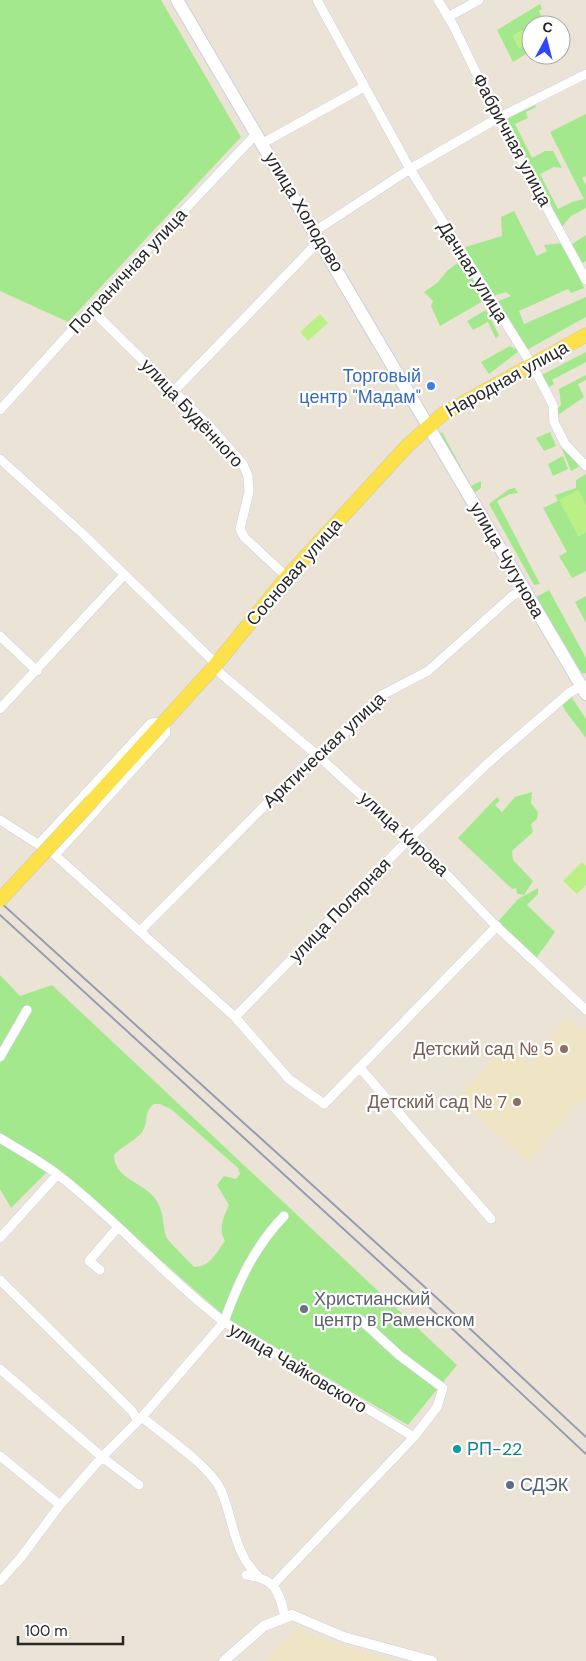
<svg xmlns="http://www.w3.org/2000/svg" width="586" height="1661" font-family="'DM Sans',sans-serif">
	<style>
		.education { fill: #efe4c3 }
		.green { fill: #a4e88d; fill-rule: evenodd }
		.pitch { fill: #bbf087 }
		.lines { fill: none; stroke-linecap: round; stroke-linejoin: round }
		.minor-casing { stroke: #cccee2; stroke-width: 10 }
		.tertiary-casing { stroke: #cccee2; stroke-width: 11 }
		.secondary-casing { stroke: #cccee2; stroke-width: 14 }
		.primary-casing { stroke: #c7c7c7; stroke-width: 15 }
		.minor { stroke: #fff; stroke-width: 9 }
		.tertiary { stroke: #fff; stroke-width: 10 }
		.secondary { stroke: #fff; stroke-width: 12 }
		.primary { stroke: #fce14a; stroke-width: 14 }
		.rail { stroke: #999bb3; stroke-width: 2 }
		.primary-bridge-casing { stroke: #c7c7c7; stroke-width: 15; stroke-linecap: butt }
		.primary-bridge { stroke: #fce14a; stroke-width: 14 }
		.shop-dot { fill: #3f7fe0; stroke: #fff; stroke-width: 2 }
		.education-dot { fill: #8d6e63; stroke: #fff; stroke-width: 2 }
		.worship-dot { fill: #6b7280; stroke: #fff; stroke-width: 2 }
		.culture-dot { fill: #0f9aa8; stroke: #fff; stroke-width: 2 }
		.service-dot { fill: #5c6f8a; stroke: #fff; stroke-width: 2 }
		.labels { text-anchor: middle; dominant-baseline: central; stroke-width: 4.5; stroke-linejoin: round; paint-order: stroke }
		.street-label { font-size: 18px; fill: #272727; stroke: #fff }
		.shop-label { font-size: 18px; fill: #366cbe; stroke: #fff; text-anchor: end }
		.education-label { font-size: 18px; fill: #785e54; stroke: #fff; text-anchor: end }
		.worship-label { font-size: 18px; fill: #5b616d; stroke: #fff; text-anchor: start }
		.culture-label { font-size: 18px; fill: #0d838f; stroke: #fff; text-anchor: start }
		.service-label { font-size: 18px; fill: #4e5e75; stroke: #fff; text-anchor: start }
	</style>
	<rect width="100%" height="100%" fill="#ebe4d6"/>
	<!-- education -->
	<path class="education" d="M568,1017L586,1033V1096L528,1161L457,1098L506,1043L530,1064Z
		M298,1628L308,1635L395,1661H265Z"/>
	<!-- green -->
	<path class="green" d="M0,0H161L241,137L68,322L0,291Z
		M540,4L542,9L539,11L546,25H543L540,21L513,36L519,48L531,42V51L513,62L497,30Z
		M533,101L536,107L526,112L528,118L515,124L532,158L545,151H553L562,168L554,167L540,174L558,209L572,202L584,199L550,132L586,114V176L582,178L586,185V208L571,216L560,229L498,118Z
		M514,211L537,256L547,251L544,245L563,243L584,288L571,293L568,289L519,311L524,324L586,297V317L523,352L493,303L511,296L506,292L490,297L440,326L431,306L433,301L424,292L437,283L448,270L459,262L470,267L459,249L502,236L501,217Z
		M586,235V261L579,265L569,246Z
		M486,310L499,335L496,339L488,322L473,330L467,321Z
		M510,346L519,351L489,374L481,362Z
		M586,352V362L552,380L554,384L545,390L538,377Z
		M586,375V380L578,384L584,397L558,415V408L561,405L559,389Z
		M442,432L471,486L481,481V488L473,494L436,437Z
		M550,432L556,446L544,451L536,438Z
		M560,444H565L584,464L571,471Z
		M563,456L568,469L553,476L548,464Z
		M586,474V506L578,490V536L586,532V571L572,578L559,556L567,552L543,508L558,501L555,495L576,488V480Z
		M515,488L518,493L510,494L497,501L540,584L534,585L489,504L509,489Z
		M549,590L586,658V673L581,674L533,599Z
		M586,596V623L575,602Z
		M569,693L586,719V738L566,712L560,701Z
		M532,792L531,803L538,812L537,819L531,824L533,832L512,851L513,860L533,881L524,895L517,894L516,888L512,889L458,838L497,797L500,800L495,805L502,812L515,797Z
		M538,888V894L527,905L555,932L535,960L495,925L518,899Z
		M0,975L20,996L52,985L457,1365L408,1425L229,1320L53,1166L11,1208L0,1189ZM154,1104H160L171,1109L238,1168L240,1174L236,1179L224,1176L217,1185L229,1205C223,1218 218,1229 225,1241C216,1252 211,1267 194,1267L168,1240C161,1228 166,1210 153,1196C140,1181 115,1179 114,1155C122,1146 134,1142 142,1132C149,1123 143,1112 154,1104Z"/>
	<!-- pitch -->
	<path class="pitch" d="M531,26V42L519,48L513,35Z
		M320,314L328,323L308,341L300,332Z
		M578,490L586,506V532L578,536L559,500Z
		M582,862L586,866V885L577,894L563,881Z"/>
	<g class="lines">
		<!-- minor casing -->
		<g class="minor-casing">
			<path id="minor" d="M317,0L410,169L532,365L553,405L554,422L565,444L586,466
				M438,0L453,25L498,118L586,280
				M448,17L479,0
				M263,143L364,87
				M315,231L410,169L498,118L586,74
				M91,309L213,430L243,464L248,476L249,492L240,529L245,538L287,577
				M174,391L320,240
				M0,410L91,309L257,133
				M0,459L84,535L211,659L214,667L227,679L316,754L406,836L411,837L495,925L586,1010
				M0,636L37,671
				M0,709L124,575
				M0,820L55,855L235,1017L289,1079L324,1104L497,926
				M39,844L151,723L164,722L166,733L55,855
				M141,930L316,754L324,751L341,736L382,695L428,671L512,596L523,590
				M235,1017L411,837L487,764L569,693L581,686
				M0,1057L27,1010
				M360,1068L491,1219
				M0,1138C19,1150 40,1161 58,1175C117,1220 165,1277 224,1322C238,1282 255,1246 284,1216
				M0,1238L57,1175
				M100,1270L89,1261L118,1227
				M0,1280L132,1411L138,1421
				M0,1369L102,1457L139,1485
				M142,1417C163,1435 210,1466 221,1490C234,1520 233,1553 259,1577
				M0,1456L60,1505
				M246,1575C276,1579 279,1591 285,1617
				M0,1581L22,1556L60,1505L102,1457L142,1417L224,1322L414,1437
				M273,1585L414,1437L437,1407L443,1388L400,1356L362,1321"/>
		</g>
		<!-- tertiary casing -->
		<g class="tertiary-casing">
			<path id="tertiary" d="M224,1661L264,1626L292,1615L344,1637L432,1661"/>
		</g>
		<!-- secondary casing -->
		<g class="secondary-casing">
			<path id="secondary" d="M177,0L586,694"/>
		</g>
		<!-- primary casing -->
		<g class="primary-casing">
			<path id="primary" d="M92,801L214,667L287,577L407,446L443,414L586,335"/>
		</g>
		<!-- minor -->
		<use href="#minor" class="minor"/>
		<!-- tertiary -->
		<use href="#tertiary" class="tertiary"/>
		<!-- secondary -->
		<use href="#secondary" class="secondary"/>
		<!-- primary -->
		<use href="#primary" class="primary"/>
		<!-- rail -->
		<path class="rail" d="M0,902L438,1299L586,1437
			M0,915L430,1308L586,1454"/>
		<!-- primary-bridge casing -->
		<g class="primary-bridge-casing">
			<path id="primary-bridge" d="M0,900L92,801"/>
		</g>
		<!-- primary-bridge -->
		<use href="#primary-bridge" class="primary-bridge"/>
	</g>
	<!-- markers -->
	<circle class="shop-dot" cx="431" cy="386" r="5"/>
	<g class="education-dot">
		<circle cx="564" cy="1049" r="5"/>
		<circle cx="517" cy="1102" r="5"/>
	</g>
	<circle class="worship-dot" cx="304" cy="1309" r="5"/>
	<circle class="culture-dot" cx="457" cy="1449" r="5"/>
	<circle class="service-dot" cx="510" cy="1485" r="5"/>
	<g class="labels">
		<!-- street labels -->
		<g class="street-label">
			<text transform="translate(512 140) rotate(62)">Фабричная улица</text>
			<text transform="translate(304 212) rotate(59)">улица Холодово</text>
			<text transform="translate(128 271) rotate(-47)">Пограничная улица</text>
			<text transform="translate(473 272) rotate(58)">Дачная улица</text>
			<text transform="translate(507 379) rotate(-29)">Народная улица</text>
			<text transform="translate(192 413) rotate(47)">улица Будённого</text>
			<text transform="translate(507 560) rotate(60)">улица Чугунова</text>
			<text transform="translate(294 572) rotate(-49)">Сосновая улица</text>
			<text transform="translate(324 750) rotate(-43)">Арктическая улица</text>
			<text transform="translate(404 834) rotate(43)">улица Кирова</text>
			<text transform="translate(340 910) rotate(-46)">улица Полярная</text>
			<text transform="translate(298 1368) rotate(31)">улица Чайковского</text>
		</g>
		<!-- shop labels -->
		<g class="shop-label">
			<text x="421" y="376">Торговый<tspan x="421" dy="21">центр "Мадам"</tspan></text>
		</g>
		<!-- education labels -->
		<g class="education-label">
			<text x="554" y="1049">Детский сад № 5</text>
			<text x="507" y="1102">Детский сад № 7</text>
		</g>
		<!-- worship labels -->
		<g class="worship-label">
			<text x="314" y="1299">Христианский<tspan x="314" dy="21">центр в Раменском</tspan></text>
		</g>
		<!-- culture labels -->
		<g class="culture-label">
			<text x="467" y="1449">РП-22</text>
		</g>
		<!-- service labels -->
		<g class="service-label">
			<text x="520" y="1485">СДЭК</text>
		</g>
	</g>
	<!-- north arrow -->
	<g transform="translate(546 40) rotate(7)"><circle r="24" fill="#ffffff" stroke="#a9a9a9"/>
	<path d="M0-4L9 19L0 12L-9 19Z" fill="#2f45ff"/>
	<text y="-8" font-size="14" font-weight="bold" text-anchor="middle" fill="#272727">С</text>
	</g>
	<!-- scale -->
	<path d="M18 1636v8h105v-8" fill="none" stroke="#272727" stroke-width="2.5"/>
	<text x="25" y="1636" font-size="15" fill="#272727" stroke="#ffffff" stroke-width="4" paint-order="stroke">100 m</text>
</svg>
